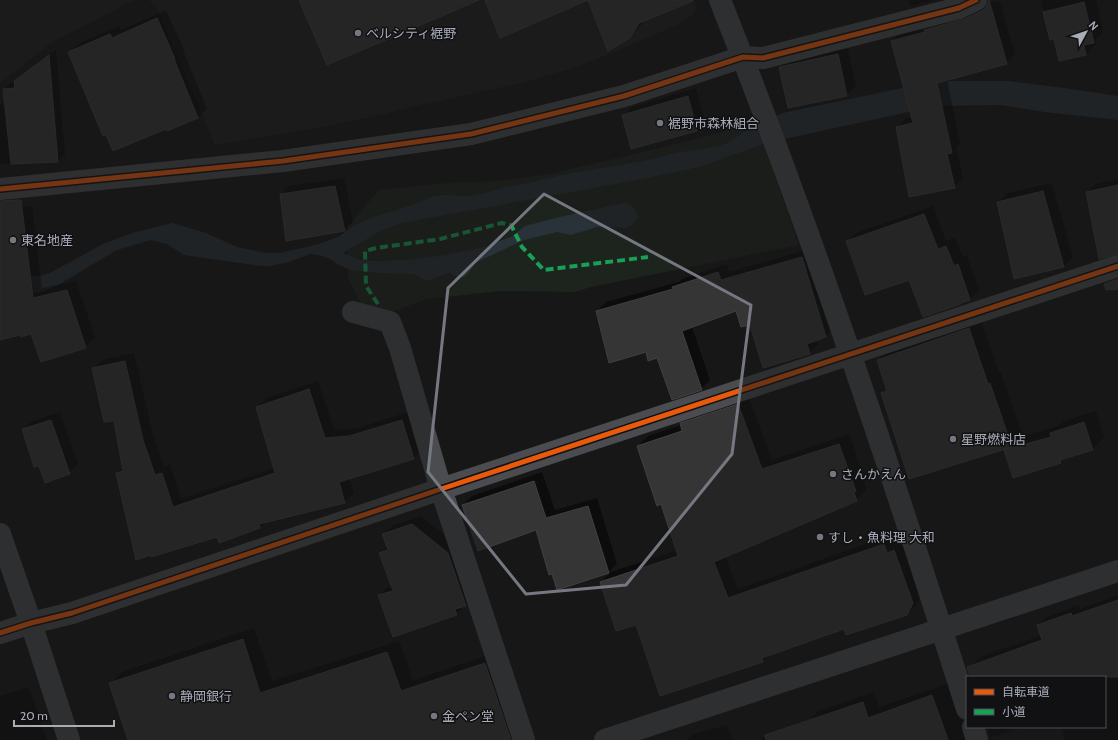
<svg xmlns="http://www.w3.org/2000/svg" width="1118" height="740" font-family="Cabin,'Noto Sans JP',sans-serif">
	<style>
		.built { fill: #212123 }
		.green { fill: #1d241e }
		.water { fill: #2a3239 }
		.shadow { fill: #0007; fill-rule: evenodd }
		.building { fill: #353536; stroke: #3f4043 }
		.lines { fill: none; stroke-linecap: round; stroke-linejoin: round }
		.minor { stroke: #4b4c50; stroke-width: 22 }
		.tertiary { stroke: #4b4c50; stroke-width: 22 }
		.quiet { stroke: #1a9f57; stroke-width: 4; stroke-dasharray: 8 4; stroke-linecap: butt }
		.cycleway-casing { stroke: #111113; stroke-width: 8 }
		.cycleway { stroke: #e8590c; stroke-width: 5 }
		.marked { fill: none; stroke: #757880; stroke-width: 3; stroke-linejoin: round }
		.poi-dot { fill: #757880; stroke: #111113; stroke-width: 1.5 }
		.labels { text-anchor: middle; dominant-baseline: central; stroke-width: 3; stroke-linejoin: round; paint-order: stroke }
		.poi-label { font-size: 13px; fill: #a8adb8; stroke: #111113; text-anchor: start }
	</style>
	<rect width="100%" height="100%" fill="#171717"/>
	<!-- built -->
	<path class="built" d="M0,0H134L52,42L0,83Z
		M149,0H693L696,7L693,15L677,25L610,54L567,70L516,84L420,105L380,115L321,127L215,145L156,6Z"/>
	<!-- green -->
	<path class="green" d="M754,117L799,245L591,287L575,292L500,291L427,299L374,318L367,317L348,278L347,227L379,190L447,183L496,181L550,174L660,148L723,132Z"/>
	<!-- water -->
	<path class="water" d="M952,81H1007L1064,88L1118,96V120L1045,112L1000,105L936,106L766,143L699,167L637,180L401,223L384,229L343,253L360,260L377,261L406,260L446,255L484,247L511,237L525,226L564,216L624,203C632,205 638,210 638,218L632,225L625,228L597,227L571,235L557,232L524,240L475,263L469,272L464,277H458L449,273L426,281L414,274L378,273L351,270L341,266L328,258L319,255L310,254L289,262L270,266H261L211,259L184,255L167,244L151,240L117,250L58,285L42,292L27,294L17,277L39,276L50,273L103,244L132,233L172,223L206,233L237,247L266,253H280L319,244L338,237L355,225L374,217L415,204L434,196L446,195L471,196L482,194L502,188L529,183L566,174L654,159L675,153L718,146L728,143L752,127L757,122L787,112L922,84Z"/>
	<!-- shadow -->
	<path class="shadow" d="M588,0H682L647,19L629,38Z
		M908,0H936L910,6Z
		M1041,0H1096L1103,32L1095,40L1096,44L1086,54L1055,37L1051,38Z
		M1000,1L1015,54L1006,63L947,79L960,144L956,147L963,178L954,187L897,127L906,118L912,117L892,41L901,32L972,12L990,3ZM991,4L1006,59H1004L989,5Z
		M166,10L184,49L183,50L207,109L198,117L167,130L69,53L78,44L119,26L121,30Z
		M847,46L856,86L847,95L789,107L780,67L788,59Z
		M56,50L65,155L58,161L0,164V104L5,103L4,89L11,82H14L22,74Z
		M696,88L705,122L696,131L624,115L632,107Z
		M344,178L353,222L344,230L281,194L289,186Z
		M1118,179V251L1087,193L1095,184Z
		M1052,183L1073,257L1064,266L1015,277L998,202L1007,193Z
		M32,206L42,288L76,281L95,337L85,347L32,332L0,339V209Z
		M933,206L946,241L955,238L963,257L967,256L979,290L970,299L961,304L909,279L847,242L856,233Z
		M810,249L834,328L825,337L816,339L818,344L809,353L750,324L737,310L692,327L710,380L701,389L658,357L647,351L597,311L606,302L679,282L682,279L727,264L729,272Z
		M980,318L999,373H1001L1023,436L1058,426L1063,421L1096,411L1104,437L1092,450L1065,458L1060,462L1005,450L1008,447L883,393L888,388L878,360L889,349Z
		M134,353L152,431L164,467L170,464L181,499L275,468L257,407L266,398L318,381L334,430L358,428L411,411L423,449L414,458L349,478L354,493L345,502L265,522L260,527L218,535L117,474L123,468L114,420L93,369L102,360Z
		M748,395L772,460L849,434L865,480L864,482L866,490L856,500L725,556L738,589L894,534L897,543L904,541L923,592L917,604L906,614L845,627L769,654L763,661L636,623L601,582L611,572L677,550L662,503L638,446L648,436L681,425V424L691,414Z
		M60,412L78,464L69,473L39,464L23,429L32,421Z
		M542,472L555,510L597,498L617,564L608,573L537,529L463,505L472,496Z
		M420,516L456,544L473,597L456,615L379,595L388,587L392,586L381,553L388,546L383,534L392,526Z
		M1118,595V740H1065L1061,727H1105V677H975L971,666L980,657L1042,635L1038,625L1047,617L1079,605L1080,609Z
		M254,628L272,681L399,641L413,680L497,652L517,740H129L110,684L122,672Z
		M959,680L973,740H760L808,724L807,722L818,711L874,692L879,707Z
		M29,687L47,740H0V696Z
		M727,725L732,740H687L693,734Z
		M987,727H1022L990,738Z"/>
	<!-- building -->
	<path class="building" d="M299,0H479L327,65Z
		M485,0H693V1L639,23L630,38L608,51L588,0L500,38Z
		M989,0L1007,64L937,83L952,153L947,154L955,188L909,197L896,127L913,123L891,41L925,32L924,30L964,19L982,11L986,7Z
		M1084,2L1094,43L1084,45L1086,55L1059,61L1054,39L1050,40L1043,12Z
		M157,18L175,59H174L198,118L167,131L166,129L113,151L106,135L103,136L68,52L110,34L112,38Z
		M838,54L847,96L788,108L779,67Z
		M49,55L58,162L11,164L3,89L15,88L14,81Z
		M688,96L697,131L631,149L622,115Z
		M1118,185V254L1099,259L1086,192Z
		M335,186L345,231L286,241L280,194Z
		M1043,191L1064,267L1014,279L997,202Z
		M21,200L33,298L67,290L86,348L41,362L31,334L21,337L20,335L0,340V201Z
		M924,214L938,249L946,246L954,266L958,264L970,300L961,303V304L923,317L909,280L865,295L846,241Z
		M802,257L826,337L807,344L810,354L763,368L750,325L741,327L736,311L682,331L702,390L672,400L657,358L648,361L646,352L609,363L596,311L673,289L672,287L718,272L721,280Z
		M1118,279V289L1106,290L1104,284Z
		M969,328L988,384L990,383L1012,447L909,479L881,393L887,391L877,360Z
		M125,361L143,440L155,475L162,473L173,507L275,473L256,407L309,389L325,438L349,436L402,420L414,459L339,482L345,503L259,524L260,528L219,543L217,537L151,557V555L136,560L116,473L123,471L114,421L104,422L92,368Z
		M738,404L762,469L839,444L856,491L854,492L857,501L714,562L728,598L884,544L887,553L894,550L913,603L907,615L846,635L844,629L762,658L763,662L660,696L636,625L616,631L600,582L678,556L661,504L657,506L637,446L682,431L680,423Z
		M51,420L70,474L45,483L39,466L34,467L22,429Z
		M1084,422L1093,450L1060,460L1061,463L1013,478L1004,450L1051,437L1050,433Z
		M534,481L546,518L588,506L609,573L557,590L552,574L549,575L536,530L478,551L462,505Z
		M412,524L448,553L466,606L455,609L457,615L393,637L378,595L393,591L379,553L388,550L382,534Z
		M1118,600V677H970L967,667L1042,640L1037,625L1071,613L1072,616Z
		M243,639L260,693L387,652L401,691L485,663L511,740H128L109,683Z
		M932,695L948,740H766L765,735L863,702L868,718Z"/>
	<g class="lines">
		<!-- minor -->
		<path class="minor" d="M720,0C812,232 891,470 967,709
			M0,189L283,161L471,134L624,96L743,57L763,58L959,8L976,0
			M353,312L390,322L400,348L441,489L524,740
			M0,633L31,623L72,613L441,489L1118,266
			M973,727L977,740"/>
		<!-- tertiary -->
		<path class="tertiary" d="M0,534L31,623L69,740
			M605,740L1118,571"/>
		<!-- quiet -->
		<path class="quiet" d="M378,304L366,286L365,251L376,248L440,239L502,223L511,225L522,247L544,270L648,257"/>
		<!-- cycleway casing -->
		<g class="cycleway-casing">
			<path id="cycleway" d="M0,189L283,161L471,134L624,96L743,57L763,58L959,8L976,0
				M0,633L31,623L72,613L441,489L1118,266"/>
		</g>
		<!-- cycleway -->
		<use href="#cycleway" class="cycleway"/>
	</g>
	<!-- marked area -->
	<path d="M0 0H1118V740H0ZM544,194L751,305L732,454L626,585L526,594L428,472L448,288Z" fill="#171717" fill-opacity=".55" fill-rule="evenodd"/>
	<path class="marked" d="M544,194L751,305L732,454L626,585L526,594L428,472L448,288Z"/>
	<!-- markers -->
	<g class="poi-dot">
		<circle cx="358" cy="33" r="4"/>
		<circle cx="660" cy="123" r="4"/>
		<circle cx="13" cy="240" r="4"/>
		<circle cx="953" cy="439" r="4"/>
		<circle cx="833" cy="474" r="4"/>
		<circle cx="820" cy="537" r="4"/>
		<circle cx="172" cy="696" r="4"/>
		<circle cx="434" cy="716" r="4"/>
	</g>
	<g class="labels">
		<!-- poi labels -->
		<g class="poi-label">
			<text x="366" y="33">ベルシティ裾野</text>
			<text x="668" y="123">裾野市森林組合</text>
			<text x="21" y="240">東名地産</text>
			<text x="961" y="439">星野燃料店</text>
			<text x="841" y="474">さんかえん</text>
			<text x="828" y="537">すし・魚料理 大和</text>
			<text x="180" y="696">静岡銀行</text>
			<text x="442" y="716">金ペン堂</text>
		</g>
	</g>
	<!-- legend -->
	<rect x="966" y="676" width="140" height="52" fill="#111113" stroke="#4d4f55"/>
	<rect x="974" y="689" width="20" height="6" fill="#e8590c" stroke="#4d4f55"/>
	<text x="1002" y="696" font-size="12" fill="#a8adb8">自転車道</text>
	<rect x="974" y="709" width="20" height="6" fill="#1a9f57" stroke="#4d4f55"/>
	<text x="1002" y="716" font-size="12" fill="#a8adb8">小道</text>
	<!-- north arrow -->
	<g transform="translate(1086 32) rotate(50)" stroke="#111113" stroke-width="3" paint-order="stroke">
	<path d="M0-3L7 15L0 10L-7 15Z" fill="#a8adb8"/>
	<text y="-6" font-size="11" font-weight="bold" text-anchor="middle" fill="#a8adb8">N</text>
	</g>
	<!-- scale -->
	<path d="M14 720v6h100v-6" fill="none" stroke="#a8adb8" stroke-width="2"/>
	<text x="20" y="720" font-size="12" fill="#a8adb8" stroke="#111113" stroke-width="3" paint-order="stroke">20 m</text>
</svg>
